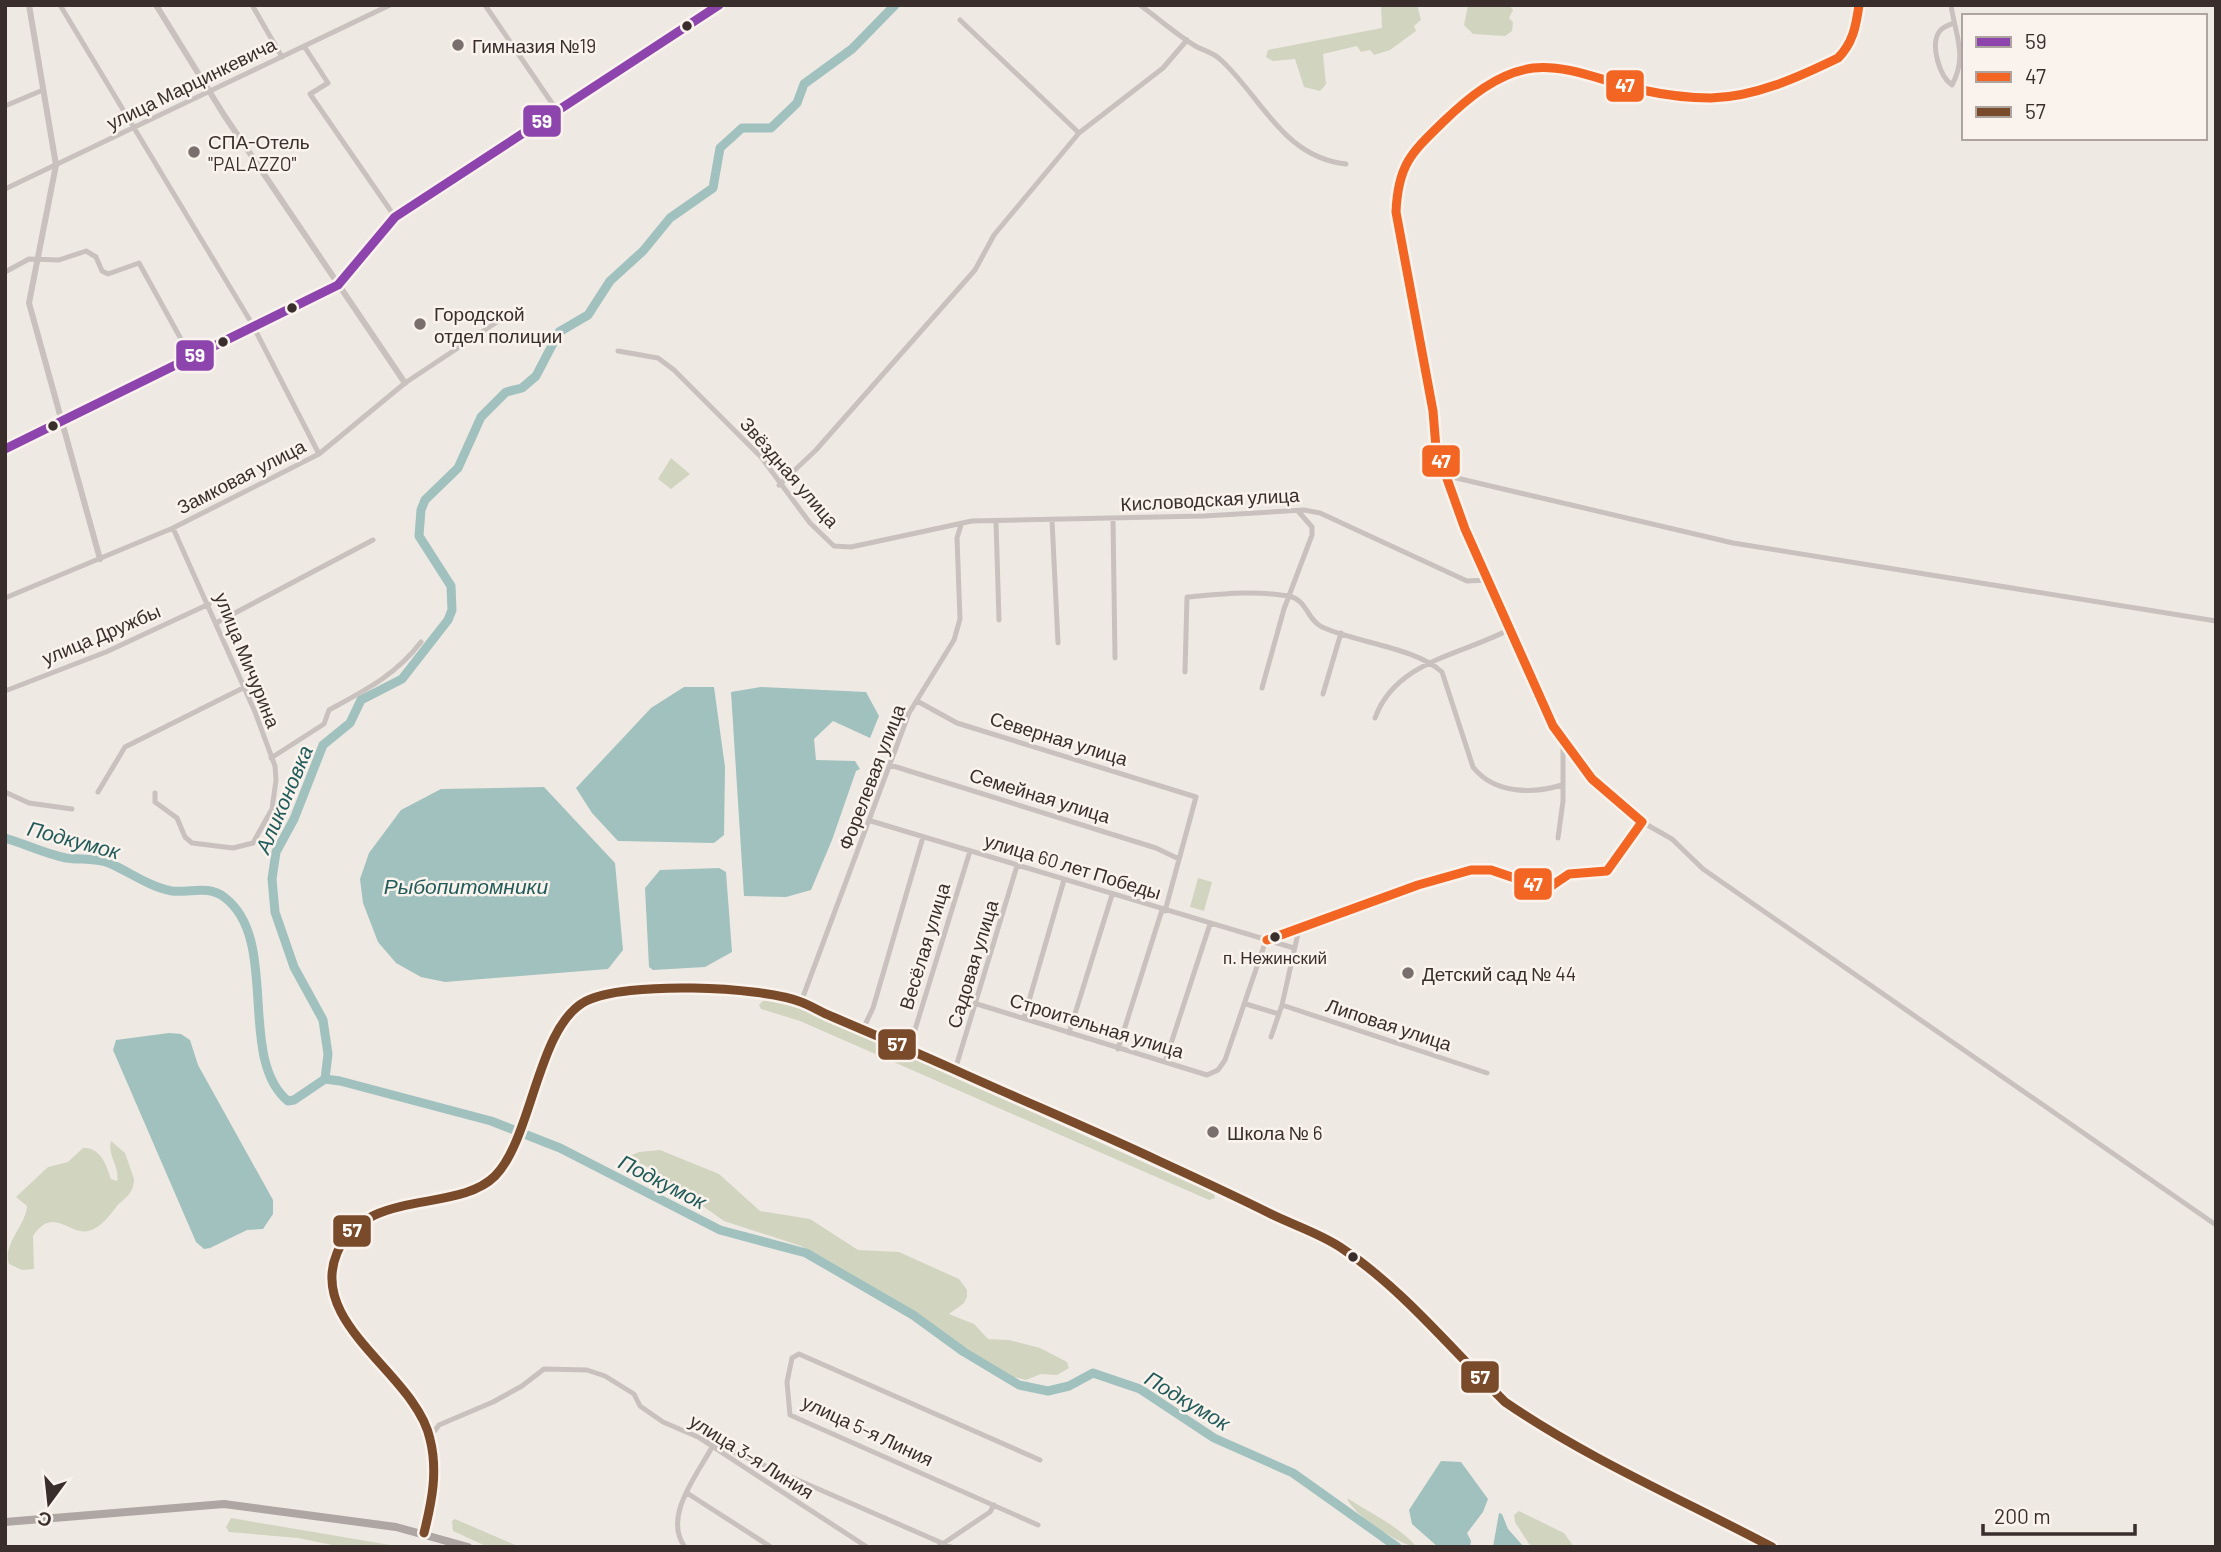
<svg xmlns="http://www.w3.org/2000/svg" width="2221" height="1552" font-family="Barlow,sans-serif">
	<style>
		.green { fill: #d1d4bf }
		.water { fill: #a1c1be }
		.lines { fill: none; stroke-linecap: round; stroke-linejoin: round }
		.river { stroke: #a1c1be; stroke-width: 9 }
		.minor { stroke: #c8c1bd; stroke-width: 5 }
		.tertiary { stroke: #c8c1bd; stroke-width: 6 }
		.secondary { stroke: #b9b1ad; stroke-width: 7 }
		.primary { stroke: #ada6a2; stroke-width: 8 }
		.bus-1-casing { stroke: #faf3ed; stroke-width: 14 }
		.bus-2-casing { stroke: #faf3ed; stroke-width: 14 }
		.bus-3-casing { stroke: #faf3ed; stroke-width: 14 }
		.bus-1 { stroke: #8e44ad; stroke-width: 9 }
		.bus-2 { stroke: #f26522; stroke-width: 9 }
		.bus-3 { stroke: #7a4b2a; stroke-width: 9 }
		.bus-dot { fill: #392e2b; stroke: #faf3ed; stroke-width: 2.5 }
		.poi-dot { fill: #796f6c; stroke: #faf3ed; stroke-width: 2.5 }
		.labels { text-anchor: middle; dominant-baseline: central; stroke-width: 5; stroke-linejoin: round; paint-order: stroke }
		.bus-label { font-size: 17px; fill: #392e2b; stroke: #faf3ed }
		.poi-label { font-size: 19px; fill: #392e2b; stroke: #faf3ed; text-anchor: start }
		.street-label { font-size: 19px; fill: #392e2b; stroke: #faf3ed }
		.water-label { font-size: 21px; font-style: italic; fill: #205b5a; stroke: #faf3ed }
		.line-badge { stroke: #faf3ed; stroke-width: 2.5 }
		.badge-label { font-size: 19px; text-anchor: middle; font-weight: bold; fill: #fff }
	</style>
	<rect width="100%" height="100%" fill="#efe9e4"/>
	<!-- green -->
	<path class="green" d="M1381,5H1417L1421,20L1414,26L1416,31L1390,50L1374,55L1370,50L1361,52L1357,46L1323,54L1326,84L1320,91L1304,87L1295,59L1273,61L1266,57L1268,50L1382,28Z
		M1468,5H1509L1513,10L1509,18L1513,22L1512,31L1505,36L1473,34L1464,25Z
		M671,458L690,474L671,489L658,479Z
		M1198,878L1212,882L1204,911L1190,907Z
		M764,1000L801,1008L1214,1194L1215,1198L1209,1200L800,1021L761,1009L759,1005Z
		M111,1141L125,1153L134,1179C134,1193 126,1197 117,1206C109,1216 101,1228 88,1231C70,1236 53,1205 33,1236L34,1269L22,1270L9,1264C2,1245 26,1225 27,1206L16,1197L48,1167L68,1162L83,1148C101,1147 106,1165 111,1179L117,1181C120,1166 107,1156 111,1141Z
		M660,1150L719,1174L760,1211L810,1219L858,1250L899,1252L959,1279L967,1290V1297L964,1303L949,1314L974,1324L988,1339L1009,1340L1040,1348L1067,1362L1069,1368L1057,1375L1041,1374L1026,1380L1005,1375L899,1303L876,1294L833,1264L801,1246L724,1221L646,1166L627,1157L639,1152Z
		M1347,1498C1373,1515 1396,1524 1417,1547C1402,1547 1351,1513 1347,1498Z
		M1519,1511L1564,1533L1574,1547H1531L1515,1522L1514,1515Z
		M231,1518L402,1547H342L298,1538L229,1532L226,1527Z
		M455,1519L520,1547H488L453,1531L452,1521Z"/>
	<!-- water -->
	<path class="water" d="M684,687H714L725,767L724,835L714,843L618,841L592,813L576,788L651,708Z
		M761,687L866,692L879,716L870,738L833,721L814,739L816,760L855,761L860,769L856,771L832,840L811,890L786,897L744,896L731,692Z
		M544,787L615,863L623,950L608,969L445,982L421,977L396,963L378,942L363,903L360,879L369,853L401,810L441,789Z
		M719,868L726,872L732,952L705,967L653,970L649,967L645,888L660,870Z
		M169,1033L181,1034L190,1040L198,1065L273,1200V1214L263,1229L247,1230L210,1248L204,1249L196,1242L113,1050L116,1040Z
		M1441,1461L1461,1462L1488,1499L1483,1512L1467,1533L1471,1541L1470,1547H1438L1412,1524L1409,1510Z
		M1499,1513L1502,1514L1508,1529L1524,1547H1493Z"/>
	<g class="lines">
		<!-- river -->
		<path class="river" d="M5,838C25,844 46,854 66,858C81,860 95,858 109,863C130,872 149,887 172,891C191,893 208,885 224,897C281,939 236,1058 288,1101L294,1100L325,1079L340,1081L491,1121L560,1148L720,1230L806,1253L913,1315L964,1352L1019,1385L1048,1391L1069,1386L1093,1373L1140,1389L1214,1438L1293,1473L1397,1547
			M325,1079L328,1054L323,1020L294,967L275,912L272,879L276,852L294,819L323,745L350,723L361,700L402,679L448,620L452,610L451,586L419,536L421,510L425,500L458,468L481,417L506,392L522,388L536,376L559,332L588,315L610,281L643,251L670,218L713,188L720,148L742,128H771L797,103L804,84L852,49L895,5"/>
		<!-- minor -->
		<path class="minor" d="M60,5L251,322L319,454
			M252,5L282,57
			M485,5L558,112
			M1140,5C1159,19 1177,35 1197,47C1205,51 1214,53 1221,60C1262,98 1283,157 1346,164
			M1951,5C1955,34 1968,56 1952,85C1940,77 1930,46 1939,32C1942,27 1949,25 1954,23
			M960,20L1079,133
			M304,46L328,83L310,94L395,217
			M5,106L43,90
			M5,189L390,5
			M5,272L29,259L59,260L86,251L96,257L102,271L108,274L139,263L192,359
			M618,351L658,358L674,370L761,457L810,523L834,546L851,547L972,521L1204,516L1304,510L1320,513L1467,581L1488,580
			M1448,476L1733,543L2216,621
			M779,485L816,450L975,270L994,235L1079,133L1163,68L1187,40
			M1113,519L1115,658
			M1052,520L1058,643
			M996,522L999,620
			M5,598L173,528L319,454L405,383L503,318
			M216,623L373,540
			M1185,672L1187,597C1222,594 1253,590 1288,596C1307,599 1307,620 1322,627C1357,643 1414,647 1442,672L1473,767C1494,794 1532,794 1562,785
			M1262,688L1284,609L1312,535V527L1298,511
			M5,691L106,652L209,604
			M1323,694L1341,633
			M917,701L957,723L1196,797L1165,911
			M1375,718C1396,660 1463,655 1510,629
			M271,758L324,724L329,710C364,691 396,675 421,642
			M890,765L1156,848L1179,859
			M5,792L29,803L72,809
			M98,792L125,747L243,688
			M155,793V802L177,818L185,837L192,843L233,848L253,843L272,809L276,780L275,766L255,712L173,528
			M871,821L1294,948
			M1642,822L1672,839L1703,869L2216,1225
			M1558,838L1563,801V742
			M1267,940L1418,885L1471,870H1491L1547,889L1569,874L1607,871L1642,822L1592,779L1553,726L1465,529L1436,448L1433,411L1396,212C1398,165 1411,153 1443,122C1468,98 1497,73 1533,68C1569,64 1607,83 1642,90C1665,95 1689,98 1711,98C1755,97 1799,77 1838,58C1853,43 1856,26 1859,5
			M801,1002L909,713L954,640L960,619L957,538L961,525
			M977,1004L1207,1075L1218,1070L1225,1060L1266,940
			M1246,1004L1279,1014
			M1282,1005L1487,1073
			M1024,1018L1064,880
			M863,1029L873,1008L923,837
			M1069,1033L1112,895
			M1271,1037L1282,1005L1299,929
			M909,1049L970,851
			M1118,1049L1162,910
			M1165,1062L1210,924
			M955,1070L1017,866
			M430,1437L439,1425L493,1402L522,1386L544,1369L587,1370L605,1376L634,1394L640,1406L663,1422L698,1437L867,1547
			M704,1439L951,1547
			M687,1493L771,1547
			M1038,1525L790,1415L787,1382L792,1358L799,1354L1040,1460
			M424,1533C432,1501 438,1471 430,1439C416,1374 307,1325 337,1253C364,1187 457,1214 495,1176C533,1137 537,1026 586,1001C625,981 760,986 801,1002C812,1006 822,1013 833,1017C873,1034 913,1051 953,1069C1021,1100 1091,1129 1159,1161C1196,1178 1233,1195 1269,1213C1293,1225 1319,1233 1340,1247C1402,1288 1452,1350 1505,1402C1588,1459 1683,1500 1772,1547
			M685,1547C662,1517 698,1474 712,1447
			M938,1547L990,1512L994,1505"/>
		<!-- tertiary -->
		<path class="tertiary" d="M29,5L56,165L29,303L100,559
			M156,5L224,115L405,383"/>
		<!-- secondary -->
		<path class="secondary" d="M5,449L338,285L395,217L719,5"/>
		<!-- primary -->
		<path class="primary" d="M5,1522L224,1504L396,1527L468,1547"/>
		<!-- bus-1 casing -->
		<g class="bus-1-casing">
			<path id="bus-1" d="M5,449L338,285L395,217L719,5"/>
		</g>
		<!-- bus-2 casing -->
		<g class="bus-2-casing">
			<path id="bus-2" d="M1267,940L1418,885L1471,870H1491L1547,889L1569,874L1607,871L1642,822L1592,779L1553,726L1465,529L1436,448L1433,411L1396,212C1398,165 1411,153 1443,122C1468,98 1497,73 1533,68C1569,64 1607,83 1642,90C1665,95 1689,98 1711,98C1755,97 1799,77 1838,58C1853,43 1856,26 1859,5"/>
		</g>
		<!-- bus-3 casing -->
		<g class="bus-3-casing">
			<path id="bus-3" d="M424,1533C432,1501 438,1471 430,1439C416,1374 307,1325 337,1253C364,1187 457,1214 495,1176C533,1137 537,1026 586,1001C625,981 760,986 801,1002C812,1006 822,1013 833,1017C873,1034 913,1051 953,1069C1021,1100 1091,1129 1159,1161C1196,1178 1233,1195 1269,1213C1293,1225 1319,1233 1340,1247C1402,1288 1452,1350 1505,1402C1588,1459 1683,1500 1772,1547"/>
		</g>
		<!-- bus-1 -->
		<use href="#bus-1" class="bus-1"/>
		<!-- bus-2 -->
		<use href="#bus-2" class="bus-2"/>
		<!-- bus-3 -->
		<use href="#bus-3" class="bus-3"/>
	</g>
	<!-- markers -->
	<g class="bus-dot">
		<circle cx="687" cy="26" r="6"/>
		<circle cx="292" cy="308" r="6"/>
		<circle cx="223" cy="342" r="6"/>
		<circle cx="53" cy="426" r="6"/>
		<circle cx="1275" cy="937" r="6"/>
		<circle cx="1353" cy="1257" r="6"/>
	</g>
	<g class="poi-dot">
		<circle cx="458" cy="45" r="7"/>
		<circle cx="194" cy="152" r="7"/>
		<circle cx="420" cy="324" r="7"/>
		<circle cx="1408" cy="973" r="7"/>
		<circle cx="1213" cy="1132" r="7"/>
	</g>
	<g class="labels">
		<!-- bus labels -->
		<g class="bus-label">
			<text x="1275" y="957">п. Нежинский</text>
		</g>
		<!-- poi labels -->
		<g class="poi-label">
			<text x="472" y="45">Гимназия №19</text>
			<text x="208" y="141">СПА-Отель<tspan x="208" dy="22">"PALAZZO"</tspan></text>
			<text x="434" y="313">Городской<tspan x="434" dy="22">отдел полиции</tspan></text>
			<text x="1422" y="973">Детский сад № 44</text>
			<text x="1227" y="1132">Школа № 6</text>
		</g>
		<!-- street labels -->
		<g class="street-label">
			<text transform="translate(191 83) rotate(-26)">улица Марцинкевича</text>
			<text transform="translate(790 472) rotate(49)">Звёздная улица</text>
			<text transform="translate(241 476) rotate(-27)">Замковая улица</text>
			<text transform="translate(1210 499) rotate(-3)">Кисловодская улица</text>
			<text transform="translate(101 634) rotate(-23)">улица Дружбы</text>
			<text transform="translate(248 660) rotate(68)">улица Мичурина</text>
			<text transform="translate(1059 738) rotate(17)">Северная улица</text>
			<text transform="translate(871 777) rotate(-69)">Форелевая улица</text>
			<text transform="translate(1040 795) rotate(17)">Семейная улица</text>
			<text transform="translate(1073 866) rotate(17)">улица 60 лет Победы</text>
			<text transform="translate(924 946) rotate(-73)">Весёлая улица</text>
			<text transform="translate(972 964) rotate(-73)">Садовая улица</text>
			<text transform="translate(1389 1024) rotate(18)">Липовая улица</text>
			<text transform="translate(1097 1025) rotate(17)">Строительная улица</text>
			<text transform="translate(868 1430) rotate(25)">улица 5-я Линия</text>
			<text transform="translate(752 1456) rotate(32)">улица 3-я Линия</text>
		</g>
		<!-- water labels -->
		<g class="water-label">
			<text transform="translate(283 799) rotate(-67)">Аликоновка</text>
			<text transform="translate(74 839) rotate(15)">Подкумок</text>
			<text x="466" y="885">Рыбопитомники</text>
			<text transform="translate(663 1181) rotate(27)">Подкумок</text>
			<text transform="translate(1188 1400) rotate(31)">Подкумок</text>
		</g>
	</g>
	<g class="line-badge">
		<rect x="1605" y="69" width="40" height="34" rx="7" fill="#f26522"/>
		<rect x="522" y="104" width="40" height="34" rx="7" fill="#8e44ad"/>
		<rect x="175" y="339" width="40" height="33" rx="7" fill="#8e44ad"/>
		<rect x="1421" y="444" width="40" height="34" rx="7" fill="#f26522"/>
		<rect x="1513" y="867" width="40" height="34" rx="7" fill="#f26522"/>
		<rect x="877" y="1028" width="40" height="33" rx="7" fill="#7a4b2a"/>
		<rect x="332" y="1214" width="40" height="34" rx="7" fill="#7a4b2a"/>
		<rect x="1460" y="1360" width="40" height="34" rx="7" fill="#7a4b2a"/>
	</g>
	<g class="badge-label">
		<text x="1625" y="92">47</text>
		<text x="542" y="128">59</text>
		<text x="195" y="362">59</text>
		<text x="1441" y="468">47</text>
		<text x="1533" y="891">47</text>
		<text x="897" y="1051">57</text>
		<text x="352" y="1237">57</text>
		<text x="1480" y="1384">57</text>
	</g>
	<!-- border -->
	<rect width="2221" height="1552" fill="none" stroke="#392e2b" stroke-width="14"/>
	<!-- legend -->
	<rect x="1962" y="14" width="245" height="126" fill="#faf3ed" stroke="#ada49f" stroke-width="2"/>
	<rect x="1976" y="37" width="35" height="10" fill="#8e44ad" stroke="#ada49f" stroke-width="2"/>
	<text x="2025" y="49" font-size="21" fill="#392e2b">59</text>
	<rect x="1976" y="72" width="35" height="10" fill="#f26522" stroke="#ada49f" stroke-width="2"/>
	<text x="2025" y="84" font-size="21" fill="#392e2b">47</text>
	<rect x="1976" y="107" width="35" height="10" fill="#7a4b2a" stroke="#ada49f" stroke-width="2"/>
	<text x="2025" y="119" font-size="21" fill="#392e2b">57</text>
	<!-- north arrow -->
	<g transform="translate(49 1503) rotate(195)" stroke="#faf3ed" stroke-width="5" paint-order="stroke">
	<path d="M0-5L12 26L0 18L-12 26Z" fill="#392e2b"/>
	<text y="-10" font-size="19" font-weight="bold" text-anchor="middle" fill="#392e2b">С</text>
	</g>
	<!-- scale -->
	<path d="M1983 1524v10h152v-10" fill="none" stroke="#392e2b" stroke-width="3.5"/>
	<text x="1994" y="1524" font-size="21" fill="#392e2b" stroke="#faf3ed" stroke-width="5" paint-order="stroke">200 m</text>
</svg>
